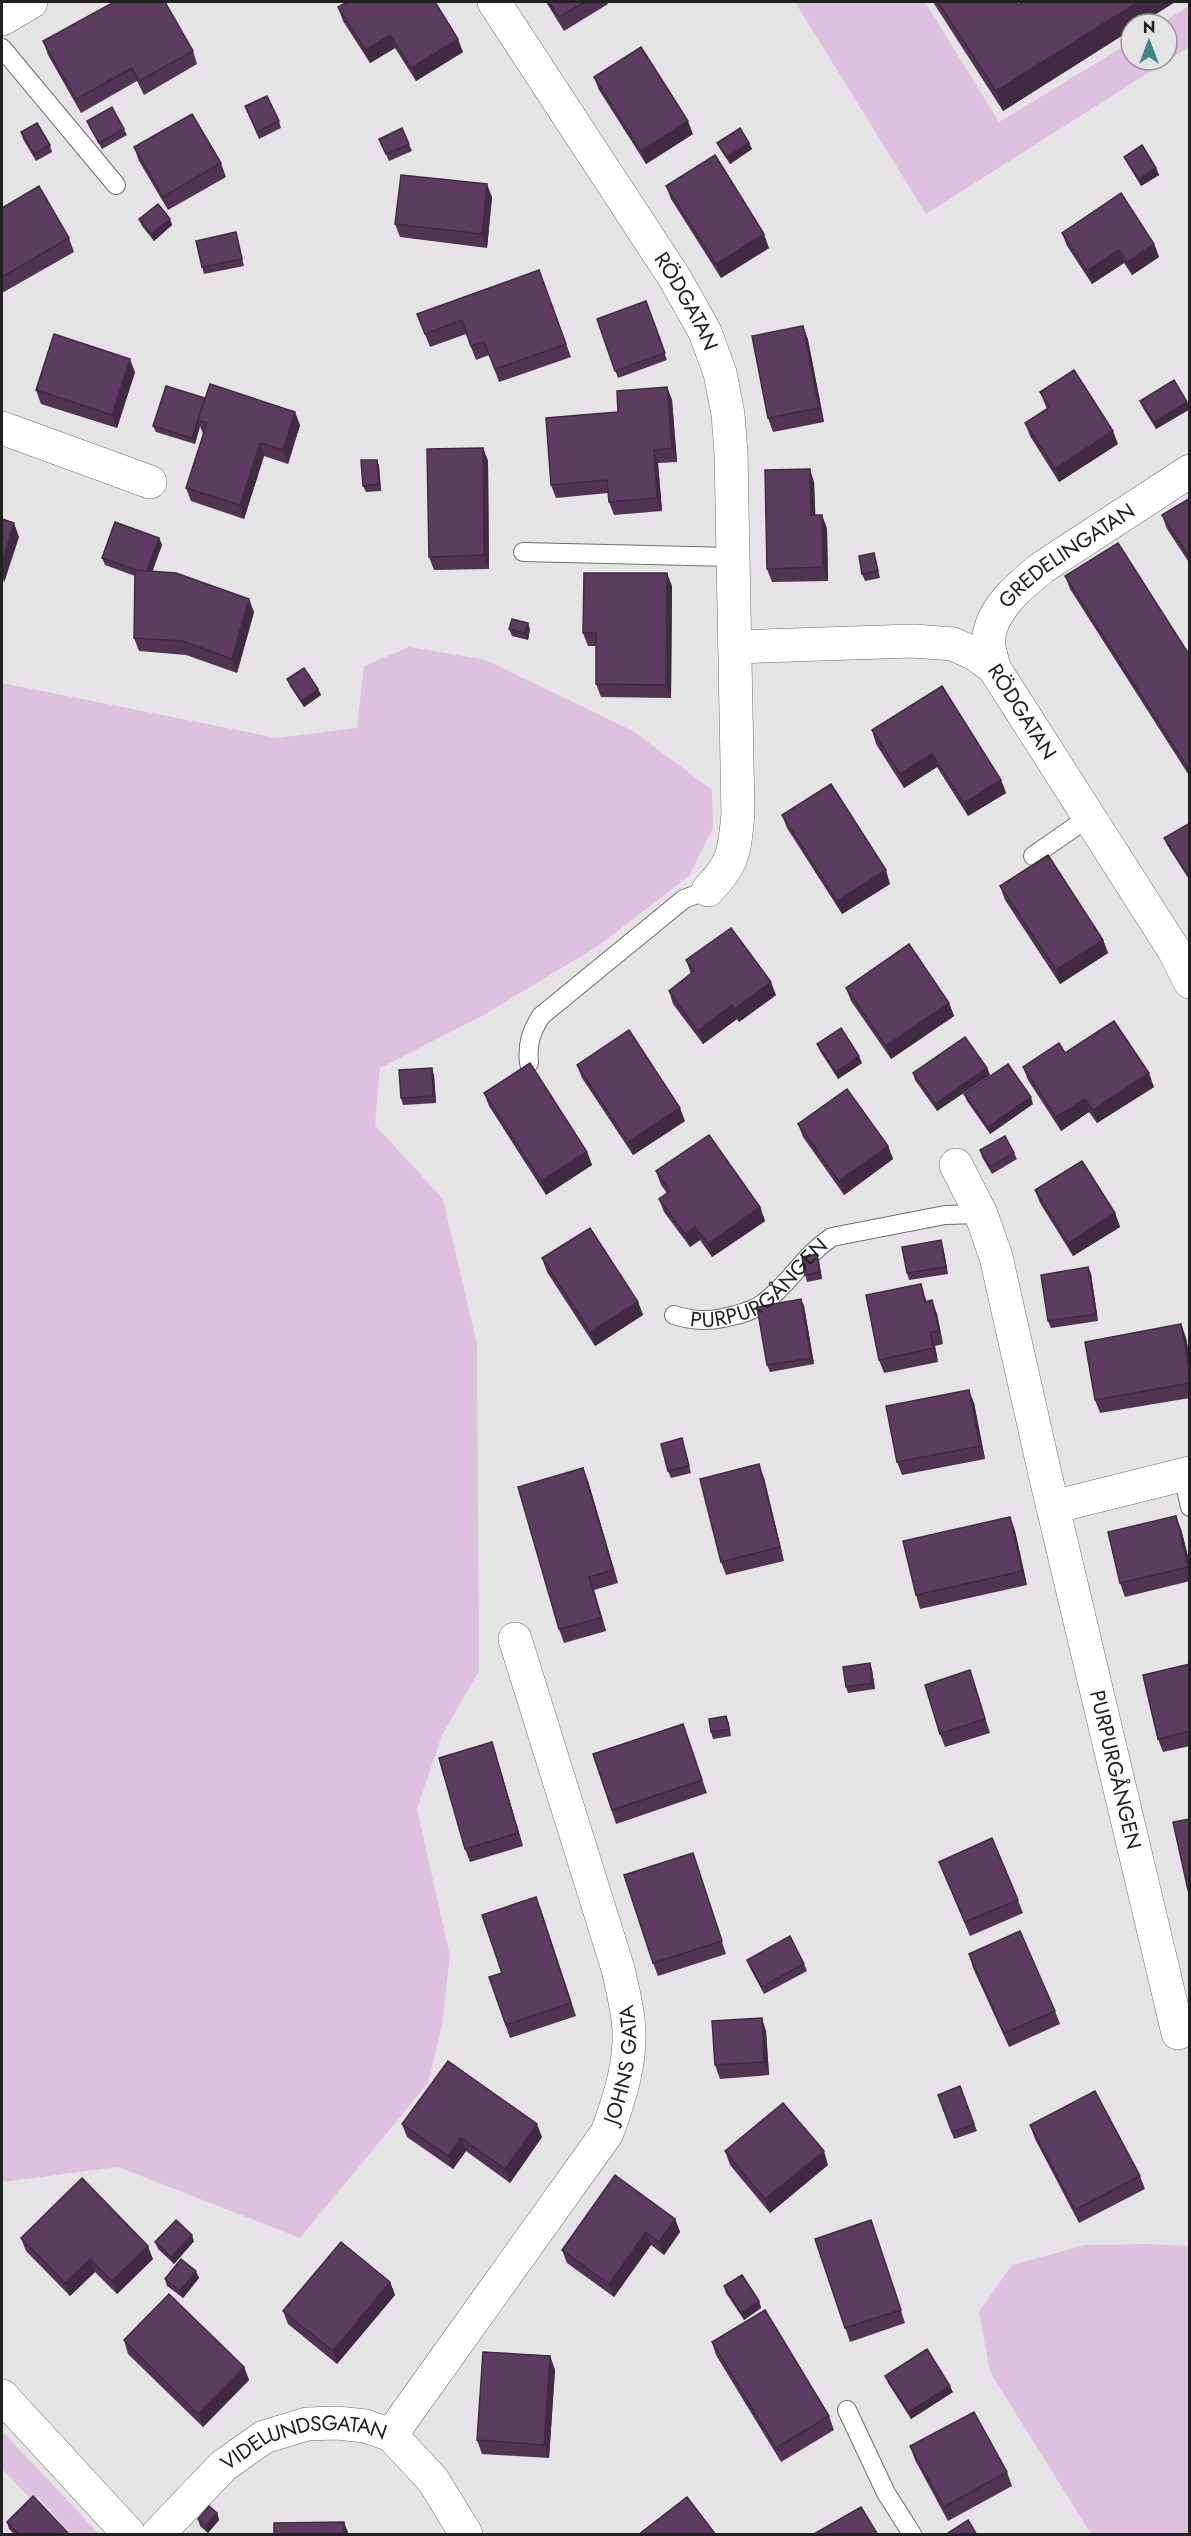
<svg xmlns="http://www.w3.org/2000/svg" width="1191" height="2536" font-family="Jost,sans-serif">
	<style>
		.green { fill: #dec1df }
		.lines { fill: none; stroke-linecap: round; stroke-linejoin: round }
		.lane-casing { stroke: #716e71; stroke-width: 20 }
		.street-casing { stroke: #716e71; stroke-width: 34 }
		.lane { stroke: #fff; stroke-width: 18 }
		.street { stroke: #fff; stroke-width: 33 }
		.wall { fill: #503452 }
		.shaded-wall { fill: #412b42 }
		.building { fill: #5d3d5f; stroke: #412b42; stroke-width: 1.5 }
		.labels { text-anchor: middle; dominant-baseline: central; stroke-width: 6; stroke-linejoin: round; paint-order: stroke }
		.street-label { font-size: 21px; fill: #222122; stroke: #e6e3e6 }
	</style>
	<rect width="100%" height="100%" fill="#e6e3e6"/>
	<!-- green -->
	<path class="green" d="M795,2H925L999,122L1131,42V60H1167V24H1160L1189,6V47L926,214Z
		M409,647L486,660L633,731L712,790L713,828L689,876L598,946L482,1016L380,1068L375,1125L443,1199L477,1344L479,1671L442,1735L417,1809L450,1956L442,2025L428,2083L300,2238L118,2167L2,2182V683L277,738L357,728L364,666Z
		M1149,2244L1189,2246V2534H1091L990,2372L979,2312L1012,2265L1085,2245Z
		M2,2431L99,2534H71L38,2497L32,2500L2,2469Z"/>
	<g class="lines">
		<!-- lane casing -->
		<g class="lane-casing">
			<g id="lane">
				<path d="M2,48L116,185"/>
				<path d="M523,552L732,557"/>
				<path d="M1033,856L1089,817"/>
				<path d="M529,1063C527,1044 531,1032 541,1016L684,899L708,890"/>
				<path id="s1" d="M674,1315C691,1320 705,1322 723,1318C736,1315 751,1312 762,1304C789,1285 804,1255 832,1237L945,1215L981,1214"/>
				<path d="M1183,1475L1190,1507"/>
				<path d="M847,2410L886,2493L912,2534"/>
			</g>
		</g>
		<!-- street casing -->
		<g class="street-casing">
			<g id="street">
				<path id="s2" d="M494,2L676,280L705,332L720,373L728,414L731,453L738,814C734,852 735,862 708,890"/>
				<path d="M2,19L31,2"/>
				<path d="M2,428L150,482"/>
				<path id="s3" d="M735,647L913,641L953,644L975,654L994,668L1174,950L1190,982"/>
				<path id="s4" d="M994,668C992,658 987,646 989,636C993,607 1022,584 1043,567L1190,471"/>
				<path id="s5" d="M956,1165L981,1214L996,1257L1045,1474L1178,2033"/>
				<path d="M1053,1507L1190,1473"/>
				<path d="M2,2396L129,2534"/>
				<path id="s6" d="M391,2435L607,2133C620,2097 633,2058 628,2019C626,2003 622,1986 618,1969L515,1639"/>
				<path id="s7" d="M158,2534L223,2466L264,2437L307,2424L337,2423L365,2426L391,2435L433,2480L466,2534"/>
			</g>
		</g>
		<!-- lane -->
		<use href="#lane" class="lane"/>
		<!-- street -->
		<use href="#street" class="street"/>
	</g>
	<!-- wall -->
	<path class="wall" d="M546,2H607L608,4L564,31Z
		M933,2H1016L1018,5L1023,2H1175L1140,24H1131V30L1003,111Z
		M338,7L463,52L416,81L395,48L370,63L343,21Z
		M43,41L193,51L197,64L144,95L137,81L81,113L48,55Z
		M594,77L693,134L646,164L599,90Z
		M245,106L279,121L281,128L259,139Z
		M87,121L124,129L127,135L102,149L90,128Z
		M21,132L50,145L52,152L36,161L23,139Z
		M379,139L409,144L412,151L389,161Z
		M717,143H749L752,149L730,164L720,149Z
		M134,147L221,163L226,177L168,210L139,161Z
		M1124,157L1156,168L1159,175L1141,186L1127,163Z
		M666,186L769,248L721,278L671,199Z
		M492,197L487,248L400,237L395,224Z
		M2,208L69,238L74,252L2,293Z
		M139,219H170L172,225L154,241L142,226Z
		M236,232L244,266L204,274L202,267Z
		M1062,233L1154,244L1159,257L1132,275L1124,263L1092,284L1067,246Z
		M539,270L571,357L499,382L489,355L476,360L466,334L430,347L417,314Z
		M646,301L667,360L618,378L597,319Z
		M803,326L808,340L824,422L773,432L768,418Z
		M135,372L117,428L41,404L36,390Z
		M667,387L672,400L677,462L658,463L662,511L614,515L609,502L608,493L556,498L551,485L618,412Z
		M1040,392L1118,444L1059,482L1030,436L1025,423L1047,409Z
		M205,398V399L300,425L288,464L264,456L244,519L191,501L186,488L203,434L200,426L195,444L156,432L153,426Z
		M1140,401L1187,402L1190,409L1156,429L1143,408Z
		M483,448L488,461L489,569L434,570L429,557Z
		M377,460L379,466L381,491L366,492L363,486Z
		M814,482L815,515H822L827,529L828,581L772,582L767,569Z
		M1190,498V564L1167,529L1162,515Z
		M159,538L162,545L152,571L254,612L237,673L186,655L139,651L134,638L135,576L105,565L102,558Z
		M874,553L880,578L865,581L862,574Z
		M1065,576L1190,656V777L1070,589Z
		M672,586L671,698L601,697L596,684V646H588L583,633Z
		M509,629H530L528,640L512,636Z
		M287,679L318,689L321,695L304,707L290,686Z
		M872,730L1001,780L1006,793L968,816L937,767L904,788L876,744Z
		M782,815L890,884L842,914L787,828Z
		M1190,823V881L1167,845L1164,838Z
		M1000,886L1103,940L1108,953L1060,984L1005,900Z
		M686,960L776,995L739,1022L737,1019L703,1044L673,1004L669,991L691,974Z
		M846,988L949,1003L954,1016L891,1059L851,1001Z
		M817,1044L862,1063L838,1079L820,1051Z
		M577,1065L685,1121L633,1155L582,1078Z
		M1023,1067L1154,1087L1097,1123L1089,1112L1061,1131L1028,1080Z
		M987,1068L990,1075L937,1111L915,1080L913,1073Z
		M434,1075L436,1103L403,1105L401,1098Z
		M484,1093L587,1152L592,1165L546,1195L489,1106Z
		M964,1094L1033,1104L990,1134L967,1101Z
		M798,1124L888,1146L893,1159L844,1195L803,1137Z
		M980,1150L1014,1153L1017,1159L992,1174L982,1157Z
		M656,1171L760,1207L765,1221L712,1257L700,1240L690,1247L664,1212L659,1199L667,1193L661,1185Z
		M1035,1190L1115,1213L1120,1227L1073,1256L1040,1203Z
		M943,1247L948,1274L909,1280L907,1273Z
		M817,1254L819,1261L822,1279L807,1282L805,1275Z
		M542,1258L638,1302L643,1315L595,1346L547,1272Z
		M1088,1267L1091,1274L1098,1321L1051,1328L1048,1321Z
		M925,1297L926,1301L937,1314L943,1344L935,1346L938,1362L884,1373L879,1360Z
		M804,1306L814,1364L770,1372L767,1365Z
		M1181,1324L1186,1338L1190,1358V1398L1100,1413L1095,1400Z
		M974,1403L985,1459L902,1475L897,1462Z
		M682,1438L691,1473L671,1478L668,1471Z
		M764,1478L784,1561L726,1575L721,1562Z
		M588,1481L618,1583L594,1590L606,1631L564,1643L559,1629Z
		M1010,1517L1015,1531L1027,1585L920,1609L916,1595Z
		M1181,1529L1190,1564V1581L1125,1597L1120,1583Z
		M870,1663L872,1670L875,1689L848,1693L846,1687Z
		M1190,1664V1746L1163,1752L1158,1739Z
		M970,1670L990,1733L945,1747L940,1734Z
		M726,1716L729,1723L731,1736L713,1739L711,1732Z
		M683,1724L707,1793L616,1824L593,1754Z
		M492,1742L496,1755L523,1846L470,1862L465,1849Z
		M939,1862L1018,1900L1023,1913L970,1936Z
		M697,1866L726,1954L658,1976L653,1963Z
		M541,1910L576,2016L510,2038L489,1977L502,1973Z
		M969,1954L1055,2011L1060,2024L1009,2047L973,1968Z
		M747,1960L804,1964L807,1971L764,1994L749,1966Z
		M766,2031L769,2075L720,2079L715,2065Z
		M960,2086L977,2131L954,2139L938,2095Z
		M402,2124L542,2137L510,2183L466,2151L453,2169L407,2137Z
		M1030,2125L1140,2176L1145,2189L1079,2223L1035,2139Z
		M725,2151L828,2165L770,2213L730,2165Z
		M675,2219L680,2232L664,2255L651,2245L614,2297L567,2263L562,2250Z
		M871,2220L905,2323L850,2342L815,2239Z
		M21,2238L153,2259L117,2294L95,2272L70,2296L26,2251Z
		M194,2241L174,2264L158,2249L155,2242Z
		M199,2278L183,2298L167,2286L165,2279Z
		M390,2282L395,2295L337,2364L288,2324L283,2311Z
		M724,2286L759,2301L761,2308L744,2320L726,2293Z
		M124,2340L244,2367L249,2380L203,2427L128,2354Z
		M712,2342L829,2416L834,2430L781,2462L716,2355Z
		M550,2356L555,2370L549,2458L482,2454L477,2440Z
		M885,2376L953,2392L911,2419L888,2383Z
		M910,2446L1007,2472L1012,2486L948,2521L915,2460Z
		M217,2513L219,2520L208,2533L200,2526L198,2519Z
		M7,2522L70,2535H15L9,2529Z"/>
	<!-- shaded-wall -->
	<path class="shaded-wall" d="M1138,2H1175L1140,24H1131V30L1003,111L996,91Z
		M390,35L395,48L370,63L365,50Z
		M458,39L463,52L416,81L411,68Z
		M688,121L693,134L646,164L641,151Z
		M749,143L752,149L730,164L727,157Z
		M1156,168L1159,175L1141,186L1139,179Z
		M487,184L492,197L487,248L482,234Z
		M170,219L172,225L154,241L151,234Z
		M764,234L769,248L721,278L716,264Z
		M1154,244L1159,257L1132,275L1127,262Z
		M1119,250L1124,263L1092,284L1087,271Z
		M803,326L808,340L824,422L819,408Z
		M130,359L135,372L117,428L112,415Z
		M667,387L672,400L677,462L672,448Z
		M205,398L207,404L198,420L200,426L195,444L192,438Z
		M1187,402L1190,409L1156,429L1154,422Z
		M295,412L300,425L288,464L283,450Z
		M1113,431L1118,444L1059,482L1055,469Z
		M260,443L264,456L244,519L240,505Z
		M483,448L488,461L489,569L484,555Z
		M654,450L658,463L662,511L657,498Z
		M377,460L379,466L381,491L379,484Z
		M810,469L814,482L816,529L811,515Z
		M822,515L827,529L828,581L823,567Z
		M14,523L19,537L4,583L2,574V563Z
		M159,538L162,545L149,581L146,574Z
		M667,573L672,586L671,698L666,685Z
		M249,599L254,612L237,673L232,659Z
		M528,623L530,629L528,640L525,633Z
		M318,689L321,695L304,707L301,701Z
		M932,754L937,767L904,788L900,774Z
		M1001,780L1006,793L968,816L964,803Z
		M886,870L890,884L842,914L837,901Z
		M1103,940L1108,953L1060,984L1056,970Z
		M771,982L776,995L739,1022L734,1009Z
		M949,1003L954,1016L891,1059L886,1046Z
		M732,1005L737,1019L703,1044L698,1031Z
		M859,1056L862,1063L838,1079L836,1072Z
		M432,1068L434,1075L436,1103L433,1096Z
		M987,1068L990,1075L937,1111L935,1104Z
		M1149,1073L1154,1087L1097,1123L1093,1110Z
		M1031,1097L1033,1104L990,1134L988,1127Z
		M1085,1099L1089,1112L1061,1131L1056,1117Z
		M680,1108L685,1121L633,1155L628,1142Z
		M888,1146L893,1159L844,1195L839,1181Z
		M587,1152L592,1165L546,1195L541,1181Z
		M760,1207L765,1221L712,1257L708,1244Z
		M1115,1213L1120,1227L1073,1256L1068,1243Z
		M695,1227L700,1240L690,1247L685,1234Z
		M941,1240L943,1247L948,1274L946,1267Z
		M817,1254L819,1261L822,1279L819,1272Z
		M1088,1267L1091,1274L1098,1321L1096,1314Z
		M921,1284L925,1297L929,1315L925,1302Z
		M801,1299L804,1306L814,1364L811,1358Z
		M932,1300L937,1314L943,1344L939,1331Z
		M638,1302L643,1315L595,1346L590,1332Z
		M1181,1324L1186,1338L1190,1358V1373Z
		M930,1332L935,1346L938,1362L933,1348Z
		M969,1390L974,1403L985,1459L980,1446Z
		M759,1464L764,1478L784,1561L780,1547Z
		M583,1468L588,1481L618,1583L613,1570Z
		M1176,1516L1181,1529L1190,1564V1570Z
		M1010,1517L1015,1531L1027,1585L1022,1571Z
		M589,1577L594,1590L606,1631L601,1618Z
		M870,1663L872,1670L875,1689L872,1683Z
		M492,1742L496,1755L523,1846L518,1833Z
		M762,2018L766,2031L769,2075L764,2062Z
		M537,2124L542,2137L510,2183L505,2169Z
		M461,2138L466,2151L453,2169L448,2156Z
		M824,2151L828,2165L770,2213L765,2199Z
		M675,2219L680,2232L664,2255L659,2242Z
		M646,2232L651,2245L614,2297L609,2284Z
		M192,2235L194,2241L174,2264L171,2257Z
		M148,2246L153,2259L117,2294L112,2281Z
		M90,2259L95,2272L70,2296L65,2283Z
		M196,2271L199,2278L183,2298L180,2291Z
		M390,2282L395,2295L337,2364L333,2351Z
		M759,2301L761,2308L744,2320L741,2313Z
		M550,2356L555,2370L549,2458L544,2445Z
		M244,2367L249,2380L203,2427L198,2414Z
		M950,2386L953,2392L911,2419L909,2412Z
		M217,2513L219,2520L208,2533L205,2526Z
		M344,2522L349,2535H344Z"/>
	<!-- building -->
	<path class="building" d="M114,2H165L193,51L139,81L132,68L76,99L43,41Z
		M347,2H435L458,39L411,68L390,35L365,50L338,7Z
		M549,2H585L559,17Z
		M938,2H1016L1018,5L1023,2H1138L996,91Z
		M641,47L688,121L641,151L594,77Z
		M267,96L279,121L257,132L245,106Z
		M112,107L124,129L99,143L87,121Z
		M192,114L221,163L163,197L134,147Z
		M37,123L50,145L34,154L21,132Z
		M402,128L409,144L386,154L379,139Z
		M740,128L749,143L727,157L717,143Z
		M1142,145L1156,168L1139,179L1124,157Z
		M715,155L764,234L716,264L666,186Z
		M401,175L487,184L482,234L395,224Z
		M39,186L69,238L2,277V208Z
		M1121,193L1154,244L1127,262L1119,250L1087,271L1062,233Z
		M158,204L170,219L151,234L139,219Z
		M236,232L242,259L202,267L196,241Z
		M539,270L566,344L495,369L484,342L471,346L462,320L425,334L417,314Z
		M646,301L665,353L615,371L597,319Z
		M803,326L819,408L768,418L752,336Z
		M54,334L130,359L112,415L36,390Z
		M1074,370L1113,431L1055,469L1025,423L1050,407L1040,392Z
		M1174,380L1187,402L1154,422L1140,401Z
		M210,384L295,412L283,450L260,443L240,505L186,488L207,423L198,420Z
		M166,386L205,398L192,438L153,426Z
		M667,387L672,448L654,450L657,498L609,502L607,480L551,485L546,418L618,412L617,391Z
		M483,448L484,555L429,557L427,449Z
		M361,460H377L379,484L363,486Z
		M810,469L811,515H822L823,567L767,569L765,470Z
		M1190,498V558L1162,515Z
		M2,519L14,523L2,563Z
		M115,522L159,538L147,571L136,570L102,558Z
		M1118,543L1190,656L1189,770L1065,576Z
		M874,553L878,571L862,574L859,556Z
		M135,570L176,573L249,599L232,659L182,641L134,638Z
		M584,573H667L666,685L596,684V633H583Z
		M512,619L528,623L525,633L509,629Z
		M304,668L318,689L301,701L287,679Z
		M942,686L1001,780L964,803L932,754L900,774L872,730Z
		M831,784L886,870L837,901L782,815Z
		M1190,823V878L1164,838Z
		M1048,855L1103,940L1056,970L1000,886Z
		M731,928L771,982L734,1009L732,1005L698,1031L669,991L694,971L686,960Z
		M909,944L949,1003L886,1046L846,988Z
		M1114,1021L1149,1073L1093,1110L1085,1099L1056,1117L1023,1067L1059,1043L1065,1053Z
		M841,1028L859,1056L836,1072L817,1044Z
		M629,1030L680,1108L628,1142L577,1065Z
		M965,1037L987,1068L935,1104L913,1073Z
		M530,1063L587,1152L541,1181L484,1093Z
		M1008,1064L1031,1097L988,1127L964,1094Z
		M432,1068L433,1096L401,1098L399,1070Z
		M847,1089L888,1146L839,1181L798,1124Z
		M709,1135L760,1207L708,1244L695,1227L685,1234L659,1199L670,1191L656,1171Z
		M1005,1136L1014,1153L990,1167L980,1150Z
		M1082,1161L1115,1213L1068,1243L1035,1190Z
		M590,1228L638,1302L590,1332L542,1258Z
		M941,1240L946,1267L907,1273L902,1247Z
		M817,1254L819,1272L805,1275L802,1257Z
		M1088,1267L1096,1314L1048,1321L1041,1275Z
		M921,1284L925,1302L932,1300L939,1331L930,1332L933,1348L879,1360L866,1295Z
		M801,1299L811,1358L767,1365L757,1307Z
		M1181,1324L1190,1373V1383L1095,1400L1085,1342Z
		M969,1390L980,1446L897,1462L886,1406Z
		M682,1438L689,1466L668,1471L661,1444Z
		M759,1464L780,1547L721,1562L700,1479Z
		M583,1468L613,1570L589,1577L601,1618L559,1629L518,1487Z
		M1176,1516L1188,1567L1120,1583L1108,1532Z
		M1010,1517L1022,1571L916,1595L903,1541Z
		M870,1663L872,1683L846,1687L843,1667Z
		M1190,1664V1731L1158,1739L1143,1675Z
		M970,1670L985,1719L940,1734L925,1685Z
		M726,1716L729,1729L711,1732L709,1719Z
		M683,1724L702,1780L612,1810L593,1754Z
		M492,1742L518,1833L465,1849L439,1758Z
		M1190,1819V1890H1188L1173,1822Z
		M992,1838L1018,1900L965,1922L939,1862Z
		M693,1853L722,1941L653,1963L624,1875Z
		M536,1897L571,2003L506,2025L489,1977L502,1973L482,1915Z
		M1020,1931L1055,2011L1004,2033L969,1954Z
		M790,1936L804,1964L762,1987L747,1960Z
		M762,2018L764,2062L715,2065L712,2021Z
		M448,2061L537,2124L505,2169L461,2138L448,2156L402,2124Z
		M960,2086L974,2124L952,2132L938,2095Z
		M1095,2091L1140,2176L1075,2210L1030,2125Z
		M783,2103L824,2151L765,2199L725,2151Z
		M615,2175L675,2219L659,2242L646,2232L609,2284L562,2250Z
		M82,2178L148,2246L112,2281L90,2259L65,2283L21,2238Z
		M176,2220L192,2235L171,2257L155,2242Z
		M871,2220L901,2310L845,2328L815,2239Z
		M341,2242L390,2282L333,2351L283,2311Z
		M181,2259L196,2271L180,2291L165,2279Z
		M742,2275L759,2301L741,2313L724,2286Z
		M169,2294L244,2367L198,2414L124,2340Z
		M765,2310L829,2416L776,2448L712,2342Z
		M927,2349L950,2386L909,2412L885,2376Z
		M483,2352L550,2356L544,2445L477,2440Z
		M974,2412L1007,2472L944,2507L910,2446Z
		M33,2496L70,2535H19L7,2522Z
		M687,2497L716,2535H638Z
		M209,2506L217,2513L205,2526L198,2519Z
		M861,2507L878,2535H815L814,2534Z
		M968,2520L977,2535H945Z
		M344,2522V2535H274V2523Z"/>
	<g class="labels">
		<!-- street labels -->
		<g class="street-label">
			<text stroke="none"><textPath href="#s2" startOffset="356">RÖDGATAN</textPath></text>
			<text stroke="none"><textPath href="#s4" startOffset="148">GREDELINGATAN</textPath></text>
			<text stroke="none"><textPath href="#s3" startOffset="318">RÖDGATAN</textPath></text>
			<text stroke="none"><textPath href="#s1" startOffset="98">PURPURGÅNGEN</textPath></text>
			<text stroke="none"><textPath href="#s5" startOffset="627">PURPURGÅNGEN</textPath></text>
			<text stroke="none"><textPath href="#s6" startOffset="442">JOHNS GATA</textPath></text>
			<text stroke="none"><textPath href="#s7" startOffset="182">VIDELUNDSGATAN</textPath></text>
		</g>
	</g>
	<!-- border -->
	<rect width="1191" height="2536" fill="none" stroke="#222122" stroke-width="6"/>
	<!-- north arrow -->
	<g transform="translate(1149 42)"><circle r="28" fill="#e6e3e6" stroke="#989598" stroke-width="1.5"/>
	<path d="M0-4.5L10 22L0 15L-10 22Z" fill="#3f8785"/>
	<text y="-9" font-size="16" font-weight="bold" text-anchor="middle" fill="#222122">N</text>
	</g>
</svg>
